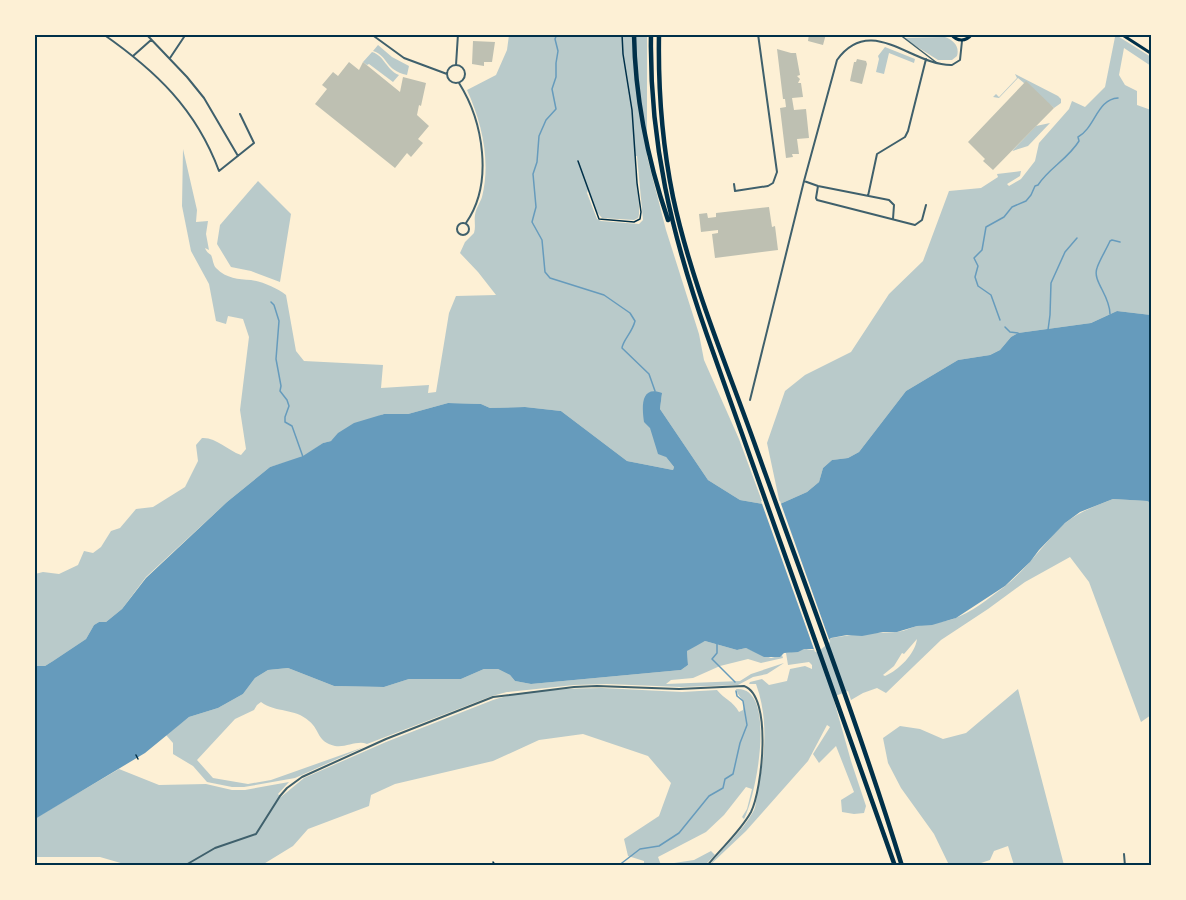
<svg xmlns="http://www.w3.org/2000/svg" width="1186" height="900" font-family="'PT Sans',sans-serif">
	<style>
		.green { fill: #b9caca; fill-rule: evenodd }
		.water { fill: #669bbc }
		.pier { fill: #fdf0d5 }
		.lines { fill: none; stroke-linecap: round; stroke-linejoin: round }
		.stream { stroke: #669bbc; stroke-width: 1.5 }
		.building { fill: #bec0b2 }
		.path { stroke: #003049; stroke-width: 1.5 }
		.service { stroke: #3f606c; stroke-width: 1.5 }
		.minor { stroke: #3f606c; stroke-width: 2 }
		.secondary { stroke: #003049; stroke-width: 3 }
		.motorway { stroke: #003049; stroke-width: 4.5 }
		.neatline { fill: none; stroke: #003049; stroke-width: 2 }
	</style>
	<rect width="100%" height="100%" fill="#fdf0d5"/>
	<!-- green -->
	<path class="green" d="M509,35H647V156L666,230L699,334L704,360L739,439L763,504L740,500L708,480L660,409L662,393L650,427L666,457L674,467L673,470L627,461L561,411L525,407L490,408L481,404L448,403L408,414H383L331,441L323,443L303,457L270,467L227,502L146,577L122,609L106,622H99L94,625L86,639L53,661L45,666H35V574L43,572L59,574L78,565L84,551L93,553L101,547L111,531L120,528L136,509L153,507L185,487L198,461L196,445L202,438C216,437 227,450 241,455L246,449L240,410L249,337L243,319L228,316L226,324L216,321L209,284L191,251L182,206L183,149L197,210L196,222L208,221L206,234L209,250L205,248C206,251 208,253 211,255C213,259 213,265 216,268C227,279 238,279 251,280C263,282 277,288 286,295L296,351L304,361L383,365L381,388L429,385L428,393L436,392L449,313L456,296L496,295L478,272L460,253L465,242L474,233C476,227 474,221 475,215C476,208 480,203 482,197C491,161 482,123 467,90L496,75L507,50ZM635,156H637L643,220L639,224L601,221L597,219L587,193L588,190L596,211L602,218L634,220L638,218C642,210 634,170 635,156Z
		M1109,35H1116L1151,57V66L1124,48L1119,75L1125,85L1137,91V105L1151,110L1152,237L1149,244L1152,246L1151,315L1117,311L1091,323L1018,333L1011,337L1000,350L990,355L958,360L906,391L859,452L848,458L832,460L823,468L819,482L807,492L780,504L767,443L785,391L805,375L851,352L889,294L923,261L949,191L981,188L998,177L997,174L1021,171L1020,176L1007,184L1009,186L1021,179L1035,161L1039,143L1069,109L1072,101L1085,107L1105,87L1115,37Z
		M945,37C953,40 960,46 957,56L952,60H938L903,38Z
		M378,45L392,57L409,66L407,75C384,70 389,56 373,51Z
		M885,47L915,59L914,63L889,53L884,74L876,72L879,59L878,56Z
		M372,52C385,56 386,70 399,75L393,82L369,64L367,65L363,62Z
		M1015,74L1058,96L1061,99V103L1054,108L1018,78L999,98L993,97L996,94L999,97L1017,78Z
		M1050,123L1028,146L1012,151L1036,126Z
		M258,181L291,214L280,282L251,271L231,267L217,244L220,225Z
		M1113,499L1147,501L1151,503V715L1141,722L1089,582L1070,557L1025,582L988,609L941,640L886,693L877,688L863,693L851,700L848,691L833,697L851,761L866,806L864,813L854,814L842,812L841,800L854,792L836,746L819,763L813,754L830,727L827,725L808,761L746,831L709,866C723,847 742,832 753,812C756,808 756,800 757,794C765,758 769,719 756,684H749L750,682L762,679L769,685L787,681L790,669L805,666L812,669V665L809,662L788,665L786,653C792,652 797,651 803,649C806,648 809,650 812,650C819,648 825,640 832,638C852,634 875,633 895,632C903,632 910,628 917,626C929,623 941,623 953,619C971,613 989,598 1004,587C1027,569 1043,544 1064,524C1078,512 1096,506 1113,499ZM917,639C915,654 899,670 885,676L883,675L894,666L902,653L904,654Z
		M705,641L737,650L746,648L771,658L782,655L783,658L761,663L748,659L720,666L693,678L671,680L666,684L740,681L751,674L784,663L767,674L753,677L738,685L681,687L607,684L574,685L507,692L492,696L367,744C357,740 346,748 335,746C316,741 321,731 309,721C295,708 276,713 261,702L257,705L254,710L235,719L197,760L213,778L248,784L271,780L364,747L295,778L244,787H232L207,782L193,766L173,754V743L166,735L189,717L218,708L243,694L255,678L268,670L288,668L334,686L384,687L409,679H461L484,669H498L510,675L515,681L531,684L681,670L688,665L687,651L691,647Z
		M602,688L682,692L717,690C724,699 733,701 739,712L743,710C746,699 738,698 736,689C778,685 756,797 744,819L742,817L747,809L752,789L746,787L724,815L706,832L658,857L661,865L694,860L711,851L715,855L705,865H644V861L628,856L624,839L659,816L671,783L648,756L583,734L539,740L493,761L395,784L371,795L369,806L308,829L293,846L262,865L131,866L100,857H35L34,819L119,769L159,785L206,784L232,790H245L289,782L278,794L281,797L304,778L386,742L493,700C527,689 567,689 602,688Z
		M1018,689L1064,865H1014L1008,846L994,851L990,860L975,865H949L934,834L901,788L888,763L883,738L900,726L920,729L943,739L966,733Z"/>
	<!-- water -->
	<path class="water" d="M1117,311L1151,315V503L1147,501L1113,499L1080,512L1065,523L1039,550L1030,562L1005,586L956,618L932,625L917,626L897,632H883L862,636L847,635L831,638L817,649H804L798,652L784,653L780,657H764L746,648L737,650L705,641L687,651L688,665L681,670L531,684L515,681L510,675L498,669H484L461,679H409L384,687L334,686L288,668L268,670L255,678L243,694L218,708L189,717L145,753L35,819V666H45L53,661L86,639L94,625L99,622H106L122,609L146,578L227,502L270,467L303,456L323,443L331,441L338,433L354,423L384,414H408L448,403L481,404L490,408L525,407L561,411L627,461L673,470L674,467L666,457L658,454L650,428L644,422C642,408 640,385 662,393L660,409L708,480L740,500L763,504H780L807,492L819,482L823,468L832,460L848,458L859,452L906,391L958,360L990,355L1000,350L1011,337L1018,333L1091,323Z"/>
	<!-- pier -->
	<path class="pier" d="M761,501H780L830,642L819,651L815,652Z"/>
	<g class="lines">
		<!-- stream -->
		<path class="stream" d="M557,34L555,39L558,51L556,63V77L552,89L556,109L546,120L539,136L537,162L533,174L536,207L532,222L542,240L545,272L550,278L604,295L630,313L635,321C632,333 623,340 622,348L649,374L655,391
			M271,302L274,305L279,321L276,359L281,386L280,391L287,400L289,406L285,417V422L292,426L303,457
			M1110,314C1110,295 1092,281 1097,268C1100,259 1106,250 1110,241L1112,240L1120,242
			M1000,320L991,295L978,286L975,277L978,266L974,258L982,250L986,227L1004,217L1012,207L1026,201L1031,195L1035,186L1038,185C1049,168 1068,159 1079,141L1078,137C1095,128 1097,99 1118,98
			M1005,327L1010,332L1018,333
			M1048,330L1050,315L1051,283L1065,252L1077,238
			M717,644V653L712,659L735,682
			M618,866L640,849L659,846L679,833L709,796L723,788L725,779L733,774L740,743L747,725L743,701L737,696L736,691"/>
	</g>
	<!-- building -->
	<path class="building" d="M809,34H826L823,45L808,41Z
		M473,41L495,42L492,62H484V66L472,64Z
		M777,49L791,53H796L800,75L797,76L800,79L798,83H801L803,97L792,98L794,110L806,109L809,138L797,139L799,154H792L793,157L786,158L780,108L786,107L785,99H783Z
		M857,59L866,61L867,64L862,84L850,81L854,62H856Z
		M349,62L359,70L363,62L400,92L403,77L426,83L421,106L419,105L417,115L429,126L418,139L423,143L411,157L407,153L395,168L315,104L327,89L322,85L333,72L338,76Z
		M1026,81L1054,108L993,170L983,161L985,159L968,142Z
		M769,207L772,227L775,226L778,250L715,258L712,234L718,233V230L701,232L699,214L707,213L708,218L716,217V213Z"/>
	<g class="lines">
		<!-- path -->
		<path class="path" d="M578,161L599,219L634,222L640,219L641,212L637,183L632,110L623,54L622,34
			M136,755L138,759
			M493,862L496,866"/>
		<!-- service -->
		<path class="service" d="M899,34L937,63"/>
		<!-- minor -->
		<path class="minor" d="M103,34C156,71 196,109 219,171L254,143L240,114
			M146,34L187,77L204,98L238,156
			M371,34L404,58L447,74
			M133,56L151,40
			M170,58L186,34
			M456,65L458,34
			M447 74a9 9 0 1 1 18 0a9 9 0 1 1-18 0Z
			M459,83C483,121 494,183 466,223
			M804,181L818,186L889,200L894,205L893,219
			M734,184L735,191L768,186L773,183L777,172L758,34
			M818,186L816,198L817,200L915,225L922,220L926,205
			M868,196L877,154L905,137L908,131L926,59
			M457 229a6 6 0 1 1 12 0a6 6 0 1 1-12 0Z
			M750,400L804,181L837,60C871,13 912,66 952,65L960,60L962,41
			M1124,854L1125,866
			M184,866L215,848L256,834L280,796L287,788L302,777L386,739L493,697L574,687L597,686L679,689L744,686C773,696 762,790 751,812C740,832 721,848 707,866"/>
		<!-- secondary -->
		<path class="secondary" d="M942,34H949
			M951,34C957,42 966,42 972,34
			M1121,34L1152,54"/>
		<!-- motorway -->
		<path class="motorway" d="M634,34C635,97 648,161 668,220
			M651,34C649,141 672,235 707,335L895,866
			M659,34C658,89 662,143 673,197C691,281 725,361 754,442C804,583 858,723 902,866"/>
	</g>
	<!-- border -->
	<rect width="1186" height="900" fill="none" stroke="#fdf0d5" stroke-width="72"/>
	<rect x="36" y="36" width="1114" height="828" class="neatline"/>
</svg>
